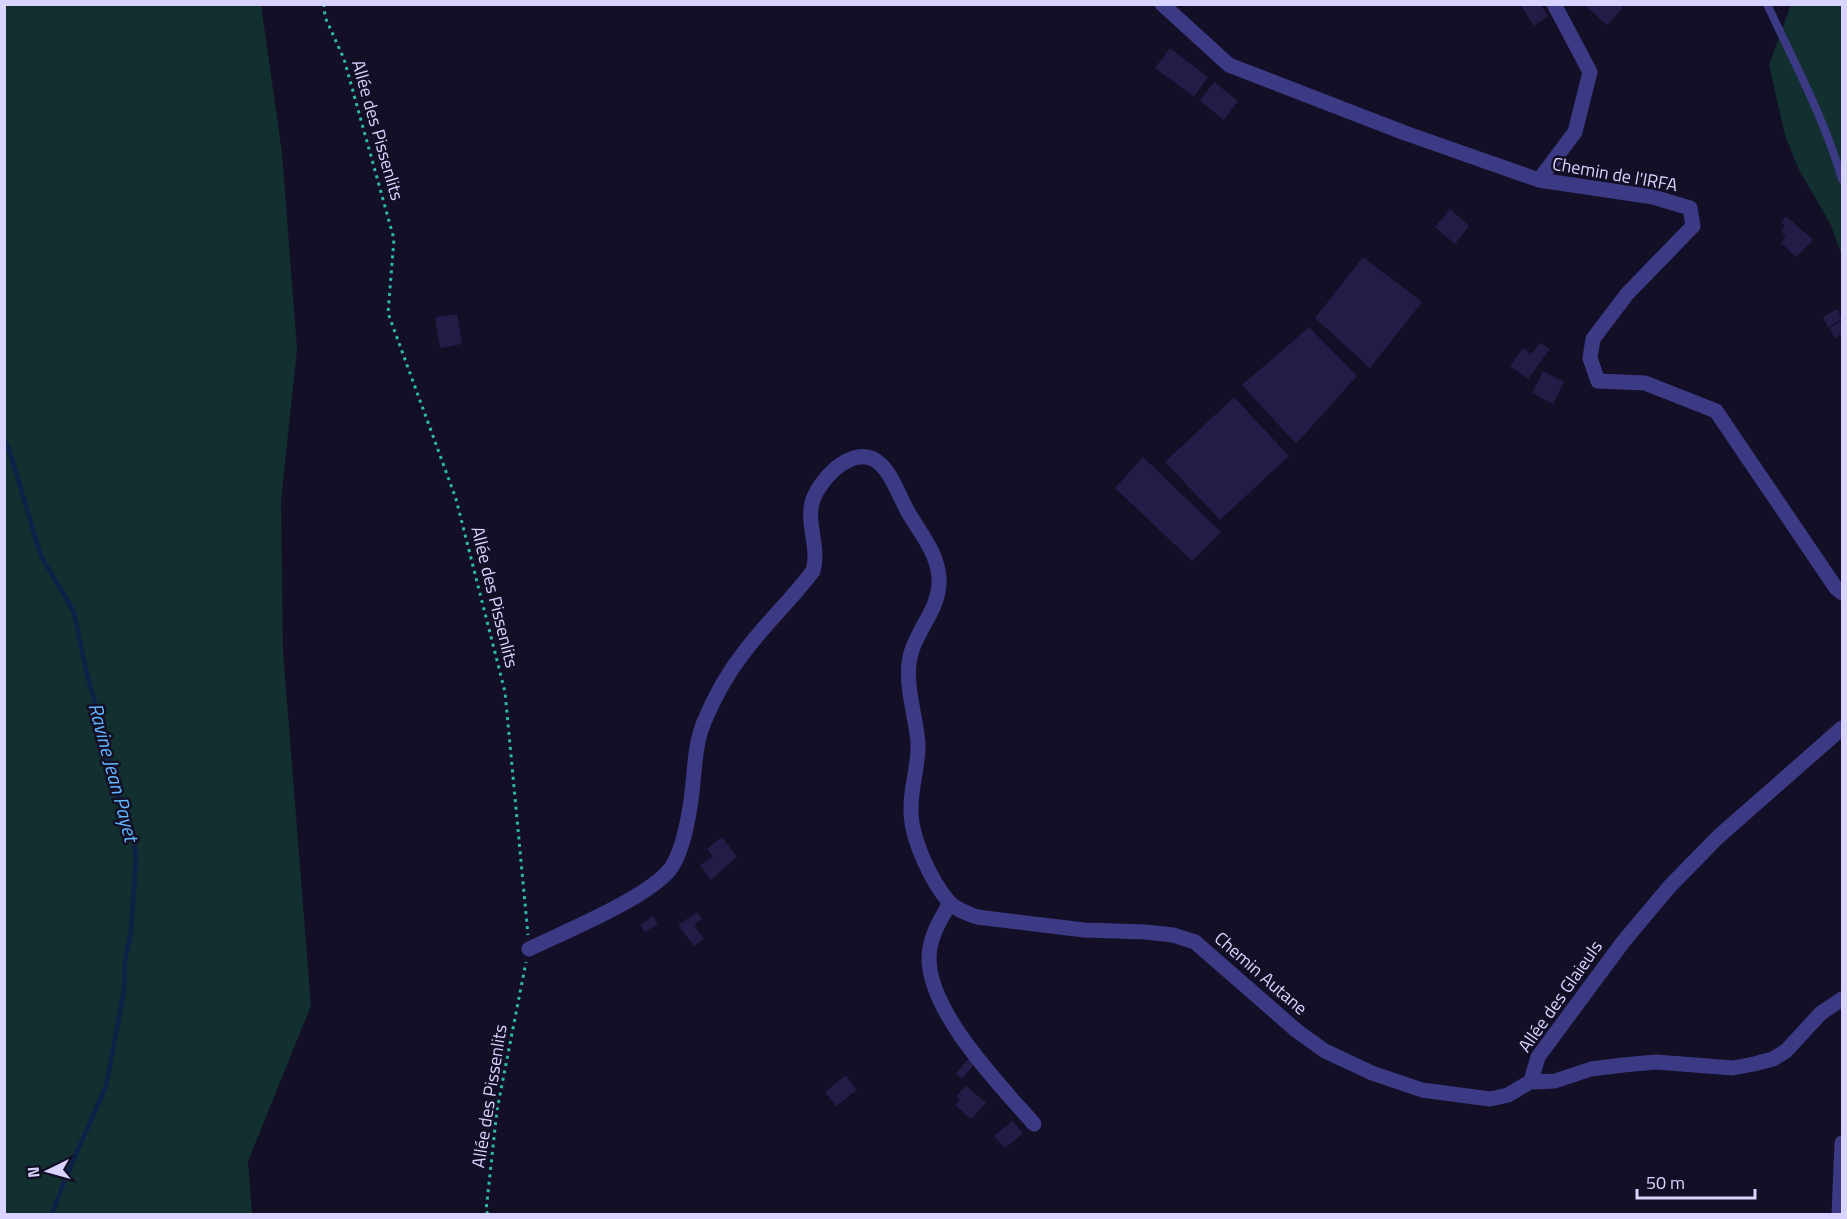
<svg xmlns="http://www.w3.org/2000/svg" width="1847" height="1219" font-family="'Titillium Web',sans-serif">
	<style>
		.green { fill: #12302f }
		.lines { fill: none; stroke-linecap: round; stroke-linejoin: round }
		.stream { stroke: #0c2248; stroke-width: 4.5 }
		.building { fill: #241b47 }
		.path { stroke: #2fb8b0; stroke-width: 3; stroke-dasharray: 3 4.5; stroke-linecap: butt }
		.service { stroke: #3d3a85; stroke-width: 8 }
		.minor { stroke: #3d3a85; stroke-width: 15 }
		.labels { text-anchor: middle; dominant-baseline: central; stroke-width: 5; stroke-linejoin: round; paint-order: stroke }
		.street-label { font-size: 18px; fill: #d9d4ff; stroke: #130f26 }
		.water-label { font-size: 20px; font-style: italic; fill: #62b6ff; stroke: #130f26 }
	</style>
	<rect width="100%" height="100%" fill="#130f26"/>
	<!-- green -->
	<path class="green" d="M5,4L261,5L282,153L297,349L281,501L283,651L311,1006L248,1161L252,1214H5Z
		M1791,5H1842V256L1830,223L1799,170L1785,135L1769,65Z"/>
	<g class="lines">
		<!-- stream -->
		<path class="stream" d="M4,441L9,449L41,556L74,612L85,666L102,729L111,779L133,831L136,857L131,932L125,961L124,991L106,1086L66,1177L52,1214"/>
	</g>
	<!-- building -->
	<path class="building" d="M1520,4H1540L1548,16L1534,26Z
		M1583,4H1619L1623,8L1607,25Z
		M1170,48L1208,77L1194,97L1155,68Z
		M1214,82L1238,101L1224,120L1200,101Z
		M1450,209L1469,226L1455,244L1435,227Z
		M1786,216L1813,240L1796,257L1781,243L1786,237L1781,231L1785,226L1781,222Z
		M1363,257L1422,302L1370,368L1315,318Z
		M1837,309L1842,319L1828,327L1823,317Z
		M457,314L462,344L440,348L435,317Z
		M1842,321V334L1835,338L1829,328Z
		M1309,327L1357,376L1296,444L1242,385Z
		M1540,343L1550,349L1528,379L1510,366L1523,348L1531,354Z
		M1543,371L1564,382L1553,404L1532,393Z
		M1234,397L1289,456L1220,520L1165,462Z
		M1143,457L1221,532L1192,561L1115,488Z
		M722,837L737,857L711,880L700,865L713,857L707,849Z
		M697,912L702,919L694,925L704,939L694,946L678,925Z
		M653,916L658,924L645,932L640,925Z
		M969,1058L975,1063L962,1079L956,1073Z
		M846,1075L857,1090L836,1106L825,1092Z
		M966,1086L986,1103L971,1119L955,1105L960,1099L956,1096Z
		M1012,1121L1023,1133L1005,1148L994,1136Z"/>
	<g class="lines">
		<!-- path -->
		<path class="path" d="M324,4L325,17L344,59L394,239L388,313L456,499L505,692L528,935
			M488,1214L486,1211L497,1110L526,962"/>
		<!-- service -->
		<path class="service" d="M1767,4C1794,62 1824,118 1842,179"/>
		<!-- minor -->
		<path class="minor" d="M1162,4L1229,65L1405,133L1539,180L1653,197L1690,208L1693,226L1627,294L1593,339L1590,358L1598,381L1645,383L1716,411L1836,588L1842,593
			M1539,180L1575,132L1590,72L1554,4
			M1842,728L1718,837L1670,886L1623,942L1538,1057L1532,1077L1535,1082L1555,1081L1591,1069L1623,1065L1656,1062L1733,1068L1754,1064L1773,1059L1786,1051L1821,1013L1842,999
			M950,903C940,920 929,938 929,958C929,1013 1000,1085 1034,1124
			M529,949C564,932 650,897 671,868C682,852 687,826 690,807C695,780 693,748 704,722C714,698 729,671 745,651C766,623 792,599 813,571C821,544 801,517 817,491C825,478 835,466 849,460C884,444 895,489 908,512C920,533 937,552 939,577C941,607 919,626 911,653C903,681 916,715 918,743C919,766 910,788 911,811C911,838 931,881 949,902C956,910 967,913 977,917L1084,930L1146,932L1173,935L1195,942L1297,1031L1325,1051L1372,1073L1422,1090L1490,1099L1508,1095L1533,1080
			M1839,1214L1842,1143"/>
	</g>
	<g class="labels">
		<!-- street labels -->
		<g class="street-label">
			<text transform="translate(378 130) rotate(74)">Allée des Pissenlits</text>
			<text transform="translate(1615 174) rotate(10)">Chemin de l'IRFA</text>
			<text transform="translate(495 597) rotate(76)">Allée des Pissenlits</text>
			<text transform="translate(1261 973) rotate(41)">Chemin Autane</text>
			<text transform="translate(1560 996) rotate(-55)">Allée des Glaieuls</text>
			<text transform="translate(489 1096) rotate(-81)">Allée des Pissenlits</text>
		</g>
		<!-- water labels -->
		<g class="water-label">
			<text transform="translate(114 772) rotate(75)">Ravine Jean Payet</text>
		</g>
	</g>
	<!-- border -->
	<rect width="1847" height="1219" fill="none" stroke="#d9d4ff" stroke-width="12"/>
	<!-- north arrow -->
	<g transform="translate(48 1171) rotate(265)" stroke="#130f26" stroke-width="4.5" paint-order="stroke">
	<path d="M0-4.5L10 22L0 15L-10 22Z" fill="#d9d4ff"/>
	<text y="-9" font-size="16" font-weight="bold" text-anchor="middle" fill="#d9d4ff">N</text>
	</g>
	<!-- scale -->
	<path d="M1637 1189v9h118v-9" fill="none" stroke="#d9d4ff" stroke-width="3"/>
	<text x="1646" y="1189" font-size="18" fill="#d9d4ff" stroke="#130f26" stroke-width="4.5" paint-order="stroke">50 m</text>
</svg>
